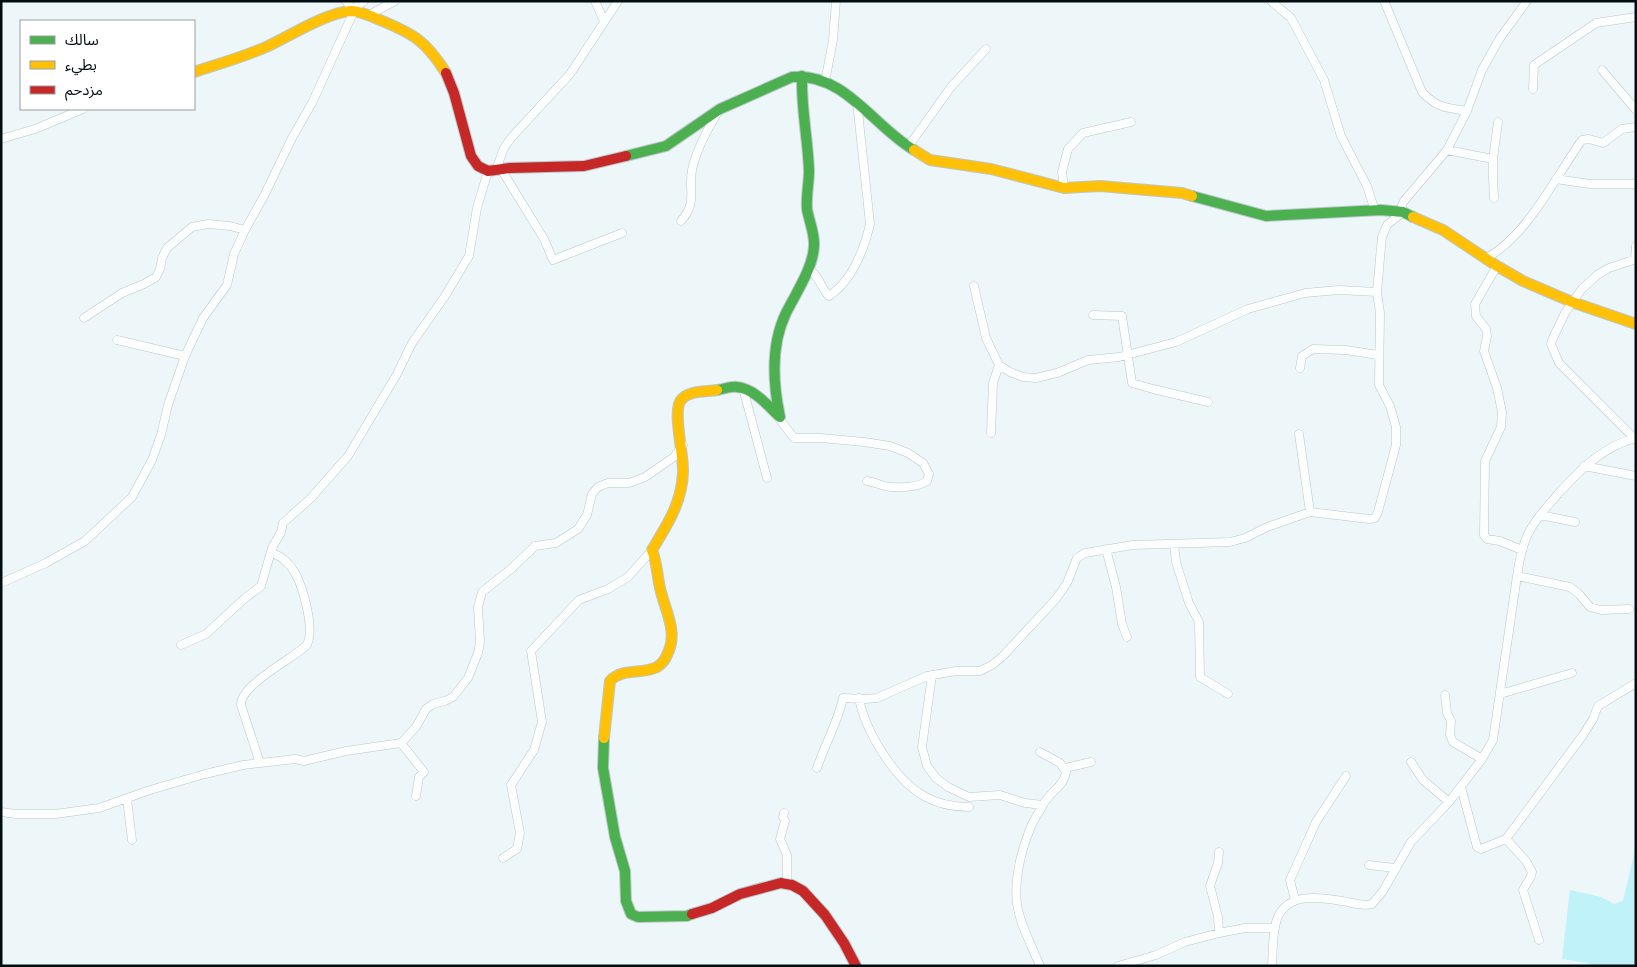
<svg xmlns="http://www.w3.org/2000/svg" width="1637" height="967" font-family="'Sofia Sans Condensed','Noto Sans Arabic',sans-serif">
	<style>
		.green { fill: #bff2f9 }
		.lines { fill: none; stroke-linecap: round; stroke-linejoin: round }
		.street-casing { stroke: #bbc7c9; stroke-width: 9 }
		.fast-casing { stroke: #bbc7c9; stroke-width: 12 }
		.slow-casing { stroke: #bbc7c9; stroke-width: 12 }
		.jam-casing { stroke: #bbc7c9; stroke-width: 12 }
		.street { stroke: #fcfefe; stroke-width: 8 }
		.fast { stroke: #4caf50; stroke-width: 10 }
		.slow { stroke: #ffc107; stroke-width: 10 }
		.jam { stroke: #c62828; stroke-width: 10 }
	</style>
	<rect width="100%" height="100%" fill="#edf6f8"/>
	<!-- green -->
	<path class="green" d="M1636,846V966H1592L1587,963L1562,959L1570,890L1601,897L1614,904L1623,901Z"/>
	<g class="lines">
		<!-- street casing -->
		<g class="street-casing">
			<path id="street" d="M595,1L604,21
				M618,1L570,74L511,138L504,148L498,164L544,239L553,260L622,233
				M1271,1L1291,18L1324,80L1341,136L1367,186L1375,211
				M1385,3L1422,92C1439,109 1444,107 1467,111
				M354,11L356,7L364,1
				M369,15L395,1
				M1602,70L1636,110
				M825,82L833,40L836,1
				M1533,89L1534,65L1596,23L1636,17
				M1,139L35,129L83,109
				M908,147L951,87L986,49
				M1447,150L1493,159V178L1494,198
				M1493,159L1498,122
				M1556,179L1590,184H1636
				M1064,188L1062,172L1068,149L1083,133L1131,122
				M681,221C698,201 688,192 692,170C696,150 707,130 718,112
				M1486,258C1526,238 1556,176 1582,140L1589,139L1603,143L1622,129L1636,127
				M1635,259L1636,246
				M1497,266L1475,304L1476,316L1486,329L1487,336L1484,351L1497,388L1502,412L1501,427L1485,461L1484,535L1487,539L1500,541L1522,550
				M808,269C819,274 821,289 829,296C852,281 864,249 870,224L857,102
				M974,286L986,338L999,365L1010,372L1023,377L1036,378L1057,373L1088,360L1119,357L1176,342L1248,309L1305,293L1339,290L1377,292
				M1093,315L1122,316L1132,383L1153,389L1208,402
				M84,318L122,293L144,284L156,277L160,269L162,258L167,248L192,227L208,224L230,226L245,230
				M117,340L185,356
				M1300,368L1302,356L1313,349L1346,350L1378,355
				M743,388L767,478
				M780,417V420L794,438H821L864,442L890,446L908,453L923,463L929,474L927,481C919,487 901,488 891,487C884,487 875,482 867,481
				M991,433L993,383L999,365
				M1299,434L1310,512
				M1634,438L1559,363L1551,344L1553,338L1565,313L1581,290L1597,275L1609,268L1636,259
				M1584,466L1636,476
				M1540,515L1575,522
				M1174,544L1176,562L1189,603L1199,622L1200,677L1228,694
				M1106,549L1116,587L1122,624L1127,637
				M1517,576L1570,587L1579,594L1590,607L1601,610L1629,609
				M1,583L46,563L85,541L132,497L152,460L161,435L168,405L185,356L203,318L227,285L234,254L245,230L264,196L292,138L312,103L354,11L346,1
				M181,645L206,634L244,599L261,586L272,548L281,532L283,523L311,498L348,456L397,374L412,343L445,296L469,256L477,208L488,171
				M932,675L922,747L927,766L936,778L948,787L969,797L1000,795L1025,803L1043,805C1039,813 1033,820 1030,829C1021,851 1014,880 1017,904C1020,925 1032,946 1040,966
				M1500,694L1572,673
				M1445,695L1447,713L1451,721L1450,735L1453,742L1482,759
				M859,698C865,731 895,780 924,796C938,804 953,807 969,807
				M401,743L424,772L419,777L416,796
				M1040,752L1060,763L1066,772C1064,787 1049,792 1043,805
				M1411,762L1423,780L1449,802
				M260,763L241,705C240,685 292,659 306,646C316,632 303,587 295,573C290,564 281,555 271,553
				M817,768C825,744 838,722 843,698L865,699L877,698L927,676L956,671H980L992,665L1002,657L1056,599L1067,583L1077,558L1085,553L1133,545L1230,542L1245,538L1267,527L1310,512L1369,519L1375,518L1378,512L1396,445V427L1390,406L1379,385L1380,313L1377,292L1380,258L1382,237L1387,225L1403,212L1402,205L1404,201L1447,150L1467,111L1482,70L1500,38L1527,1
				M1065,768L1091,762
				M1461,787L1477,847L1481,849L1506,839L1583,735L1593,719L1598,706L1636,683
				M127,799L132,840
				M1,812L16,814H55L99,808L150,790L205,774L243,765L295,759L304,761L346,751L401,743L416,727L426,709L433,704L445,701L453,697L468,678L478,653L480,642L478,607L482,592L511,569L535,546L556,543L578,529L587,515L592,494L598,487L608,483H629L645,477L674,457L683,445
				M784,813L783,817L785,821L780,839L787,855V883
				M1506,839L1526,861L1532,872C1531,880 1526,883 1523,890L1539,940
				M1219,852L1218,863L1210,886L1218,917L1219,933
				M503,858L517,849L520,833L511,785L534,750L542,722L531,651L579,600L608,589L628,577L652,550
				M1369,865L1395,868
				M1295,900L1290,880L1316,822L1346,776
				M1118,966L1156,955L1185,942L1219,933L1245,928H1275
				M1272,966C1273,951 1272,933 1277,919C1287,892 1320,897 1342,901C1351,902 1363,907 1372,904L1383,891L1411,842L1449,802L1482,759L1493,740L1517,576C1519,561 1522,547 1528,534C1535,519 1547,507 1558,494C1580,470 1603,446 1636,438"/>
		</g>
		<!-- fast casing -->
		<g class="fast-casing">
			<path id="fast" d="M626,156L666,146L720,109L792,77C844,72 874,127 914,150
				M1192,196L1266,216L1381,210L1403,212L1413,217
				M717,390C724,389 731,386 737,387C755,389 768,406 780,417C773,384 771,344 786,313C796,293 813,268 814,246C815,234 809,221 807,209C806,196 809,183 809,171C808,139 801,109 802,76
				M604,738L603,768L615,837L625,871L626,901L631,914L638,917L687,916L692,914"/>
		</g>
		<!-- slow casing -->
		<g class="slow-casing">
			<path id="slow" d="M194,72C218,64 243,57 266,47C290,36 325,13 351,11C360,11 371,16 380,20C414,34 426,41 446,73
				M914,150L930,160L991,169L1064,188L1100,186L1182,193L1192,196
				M1413,217L1443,230L1497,266L1523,281L1572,302L1636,324
				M604,738L610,681C623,667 642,675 657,667C662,664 665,660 667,655C679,632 665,611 660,588C657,575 657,562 652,550C667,525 682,503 683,472C684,455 672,411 681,400C689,390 706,392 717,390"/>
		</g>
		<!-- jam casing -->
		<g class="jam-casing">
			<path id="jam" d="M446,73L454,93L471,156L478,166L488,171L510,168L584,166L626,156
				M692,914L712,908L740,894L781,883L792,885L803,891L825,915L844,943L856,966"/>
		</g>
		<!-- street -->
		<use href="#street" class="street"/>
		<!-- fast -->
		<use href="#fast" class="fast"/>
		<!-- slow -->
		<use href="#slow" class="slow"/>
		<!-- jam -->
		<use href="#jam" class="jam"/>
	</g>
	<!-- border -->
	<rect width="1637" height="967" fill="none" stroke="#010e11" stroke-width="5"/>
	<!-- legend -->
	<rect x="20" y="20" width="175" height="90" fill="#ffffff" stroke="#999fa0"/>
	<rect x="30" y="36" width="25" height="8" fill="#4caf50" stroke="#999fa0"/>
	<text x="65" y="45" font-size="15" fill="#010e11">سالك</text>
	<rect x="30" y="61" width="25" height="8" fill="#ffc107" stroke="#999fa0"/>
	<text x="65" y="70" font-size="15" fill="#010e11">بطيء</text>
	<rect x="30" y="86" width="25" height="8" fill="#c62828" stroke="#999fa0"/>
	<text x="65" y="95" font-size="15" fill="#010e11">مزدحم</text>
</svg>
